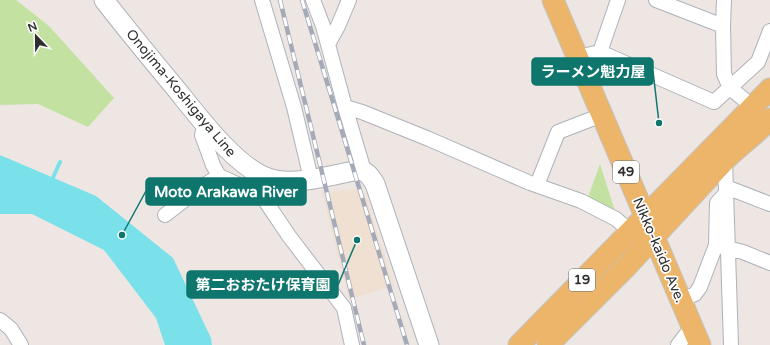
<svg xmlns="http://www.w3.org/2000/svg" width="770" height="345" font-family="'Varela Round','Noto Sans JP',sans-serif">
	<style>
		.education { fill: #efe0d2 }
		.green { fill: #c3e2a1 }
		.water { fill: #7ae1ea }
		.lines { fill: none; stroke-linecap: round; stroke-linejoin: round }
		.stream { stroke: #7ae1ea; stroke-width: 4 }
		.street-casing { stroke: #aeb2b9; stroke-width: 16 }
		.secondary-casing { stroke: #aeb2b9; stroke-width: 21 }
		.primary-casing { stroke: #c4c4c4; stroke-width: 23 }
		.street { stroke: #fff; stroke-width: 14 }
		.secondary { stroke: #fff; stroke-width: 19 }
		.primary { stroke: #ecb569; stroke-width: 21 }
		.rail-casing { stroke: #a4aab7; stroke-width: 4.5 }
		.rail { stroke: #fff; stroke-width: 3; stroke-dasharray: 9; stroke-linecap: butt }
		.labels { text-anchor: middle; dominant-baseline: central; stroke-width: 3.5; stroke-linejoin: round; paint-order: stroke }
		.shield { fill: #fff; stroke: #6d6d6d; stroke-width: 1 }
		.shield-label { font-size: 13px; font-weight: bold; fill: #2e2e2e }
		.street-label { font-size: 14px; fill: #2e2e2e; stroke: #fff }
		.leader { fill: none; stroke: #0f766e; stroke-width: 1.5 }
		.callout-dot { fill: #0f766e; stroke: #fff; stroke-width: 1.5 }
		.callout { fill: #0f766e; stroke: #0f766e; stroke-width: 1.5 }
		.callout-label { font-size: 15px; text-anchor: middle; font-weight: bold; fill: #fff }
	</style>
	<rect width="100%" height="100%" fill="#eee6e2"/>
	<!-- education -->
	<path class="education" d="M357,189L365,194L394,286L349,299L322,192Z"/>
	<!-- green -->
	<path class="green" d="M0,0H16L49,26L114,98L88,127L38,104L0,105Z
		M600,164L615,211L587,200Z"/>
	<!-- water -->
	<path class="water" d="M0,155L96,196L173,258L211,338L212,345H165L156,318L104,250L32,214H0Z"/>
	<g class="lines">
		<!-- stream -->
		<path class="stream" d="M51,182L60,162"/>
		<!-- street casing -->
		<g class="street-casing">
			<path id="street" d="M262,0L294,107L311,179
				M313,0L323,26L345,107L364,171
				M656,0L723,26
				M724,0L723,26L724,74L730,88L752,106
				M328,44L338,26L349,0
				M600,52L618,0
				M577,57L600,52L714,102L758,62L770,31
				M345,107L362,112L429,139L530,183L581,201L616,219L630,231
				M725,160L731,345
				M257,173L258,190L289,236L344,308L352,345
				M219,176L246,188L258,190
				M537,185L558,132L602,115
				M726,187L770,204
				M165,215L201,187L219,176L213,165L202,135L205,124
				M719,246L743,252L770,263
				M680,300L695,294L700,287L716,245L717,203L726,193
				M0,320L11,329L21,345
				M678,345L692,327"/>
		</g>
		<!-- secondary casing -->
		<g class="secondary-casing">
			<path id="secondary" d="M104,0C128,31 152,60 177,90C198,116 238,170 271,179C295,186 333,175 358,170C367,171 370,176 375,184L429,345"/>
		</g>
		<!-- primary casing -->
		<g class="primary-casing">
			<path id="primary" d="M553,0L700,345
				M519,345L770,89
				M548,345L627,266L725,160C739,146 756,134 770,119"/>
		</g>
		<!-- street -->
		<use href="#street" class="street"/>
		<!-- secondary -->
		<use href="#secondary" class="secondary"/>
		<!-- primary -->
		<use href="#primary" class="primary"/>
		<!-- rail casing -->
		<g class="rail-casing">
			<path id="rail" d="M280,0L364,345
				M302,0L407,345"/>
		</g>
		<!-- rail -->
		<use href="#rail" class="rail"/>
	</g>
	<g class="labels">
		<!-- shield labels -->
		<g class="shield">
			<rect x="613" y="161" width="26" height="22" rx="3"/>
			<rect x="569" y="269" width="26" height="22" rx="3"/>
		</g>
		<g class="shield-label">
			<text x="626" y="172">49</text>
			<text x="582" y="280">19</text>
		</g>
		<!-- street labels -->
		<g class="street-label">
			<text transform="translate(181 93) rotate(50)">Onojima-Koshigaya Line</text>
			<text transform="translate(659 250) rotate(67)">Nikko-kaido Ave.</text>
		</g>
	</g>
	<!-- callouts -->
	<path class="leader" d="M659 123L653 71M122 235L146 191M357 240L338 285"/>
	<g class="callout-dot">
		<circle cx="659" cy="123" r="4"/>
		<circle cx="122" cy="235" r="4"/>
		<circle cx="357" cy="240" r="4"/>
	</g>
	<g class="callout">
		<rect x="532" y="58" width="121" height="27" rx="4"/>
		<rect x="146" y="178" width="160" height="27" rx="4"/>
		<rect x="187" y="271" width="151" height="27" rx="4"/>
	</g>
	<g class="callout-label">
		<text x="593" y="77">ラーメン魁力屋</text>
		<text x="226" y="197">Moto Arakawa River</text>
		<text x="263" y="290">第二おおたけ保育園</text>
	</g>
	<!-- north arrow -->
	<g transform="translate(36 36) rotate(338)" stroke="#ffffff" stroke-width="3" paint-order="stroke">
	<path d="M0-3L7 15L0 10L-7 15Z" fill="#2e2e2e"/>
	<text y="-6" font-size="11" font-weight="bold" text-anchor="middle" fill="#2e2e2e">N</text>
	</g>
</svg>
